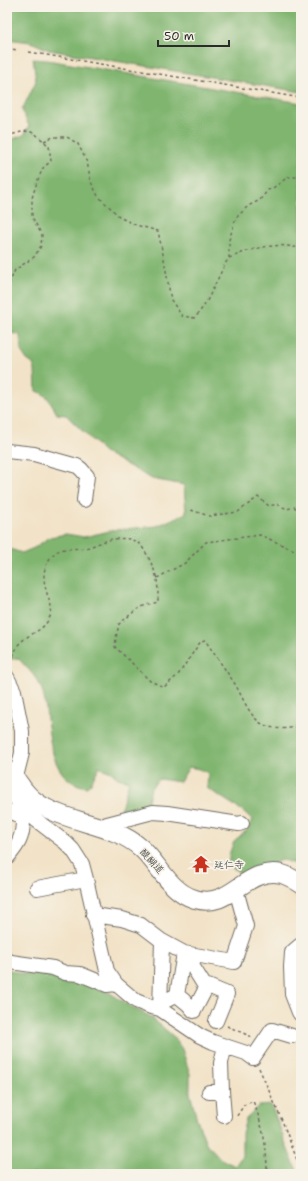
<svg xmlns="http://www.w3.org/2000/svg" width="308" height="1181" font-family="'Shantell Sans','Klee One',sans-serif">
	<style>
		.forest { fill: #80b570; stroke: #56704e }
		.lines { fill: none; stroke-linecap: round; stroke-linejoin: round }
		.minor-casing { stroke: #716b62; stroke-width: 16 }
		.major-casing { stroke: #716b62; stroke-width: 20 }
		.path { stroke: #716b62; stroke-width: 1.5; stroke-dasharray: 3 3; stroke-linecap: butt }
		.minor { stroke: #fff; stroke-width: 14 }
		.major { stroke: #fff; stroke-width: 18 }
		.labels { text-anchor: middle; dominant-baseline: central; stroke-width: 3.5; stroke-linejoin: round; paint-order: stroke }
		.street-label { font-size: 10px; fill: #2b2b2b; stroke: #f7f3e8 }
		.poi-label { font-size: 10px; fill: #2b2b2b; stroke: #f7f3e8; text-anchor: start }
	</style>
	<rect width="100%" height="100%" fill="#f7f3e8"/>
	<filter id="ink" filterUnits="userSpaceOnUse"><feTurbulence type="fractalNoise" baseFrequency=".025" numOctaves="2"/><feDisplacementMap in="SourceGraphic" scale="8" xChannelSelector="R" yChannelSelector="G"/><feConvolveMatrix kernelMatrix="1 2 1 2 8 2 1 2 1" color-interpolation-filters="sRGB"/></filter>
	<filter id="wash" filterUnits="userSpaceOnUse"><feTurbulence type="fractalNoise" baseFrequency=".012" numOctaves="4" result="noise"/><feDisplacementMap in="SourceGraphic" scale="16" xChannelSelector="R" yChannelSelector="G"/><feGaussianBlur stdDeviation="0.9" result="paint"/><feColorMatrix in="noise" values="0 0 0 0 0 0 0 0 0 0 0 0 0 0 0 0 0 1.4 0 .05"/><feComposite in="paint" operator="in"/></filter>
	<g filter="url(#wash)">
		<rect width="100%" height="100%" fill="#f2e3c8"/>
		<!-- forest -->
		<path class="forest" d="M7,7H301V92L49,50L31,42L7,39Z
			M33,59L47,60L301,103V866L284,860L278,861L266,870L251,874H241L229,865V855L234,841L246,831L253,820L243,811L207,788L208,773L199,769L189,767L180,782L159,779L151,788L147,805L141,814L119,819L123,801L129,781L118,778L111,772L99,767L91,783L87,787C44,781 51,724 43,693C39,679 28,669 18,658L7,660V548L22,553L34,548L50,537L66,534L84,537L114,530L157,526L186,513L184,485L152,479L104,452L66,415L57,414C51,403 48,394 36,391L35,370L33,364L27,360L21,351L20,335L7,332V232L10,228L12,210L7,208V141L24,135L29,126L22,110L36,81Z
			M7,969L23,974L52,973L83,983L110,993L132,1007L151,1017L174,1037L182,1049L190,1074V1093L197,1120L206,1143L221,1159L235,1166L242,1156V1133L246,1119L258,1106L271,1105C281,1128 287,1152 299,1174H12L7,1169Z"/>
	</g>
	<g filter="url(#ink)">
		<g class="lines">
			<!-- minor casing -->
			<g class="minor-casing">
				<path id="minor" d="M7,451L34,454L77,466L81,469L87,476L84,500
					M7,677L14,691L22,731V753L14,785L15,797L19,804L36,820L66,843L73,850L82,864L86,879L107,971L116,984L136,1001L151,1007L160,1009L200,1036L213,1042L246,1053L253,1058L272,1030L292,1036
					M7,811L18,815L23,820C23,838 18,845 7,858
					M102,828L107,824L153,812L167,813L239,824L242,823
					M37,888L86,879
					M93,915L122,919L141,925L162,941L184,953L234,962L246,926L238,897L233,891
					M188,954V959L206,988L208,986L227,994L216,1021
					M7,960L11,962L53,968L65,973L80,974L107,985L116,984
					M177,995L188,1004L194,1011L206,988
					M159,1004L177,995L184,953
					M160,1009L162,941
					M222,1091L221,1063L225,1046
					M209,1092L222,1091L224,1116"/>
			</g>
			<!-- major casing -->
			<g class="major-casing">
				<path id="major" d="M7,771C15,776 18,782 23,789C29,797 38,804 46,808C76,824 115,825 141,848C159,864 170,892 195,899C231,910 245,866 282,874C289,876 295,880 301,884
					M301,947L294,953L293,967L294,994L301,1012"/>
			</g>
			<!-- path -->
			<path class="path" d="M7,48L17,50
				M29,52L301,98
				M7,136C32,129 29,128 49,146L51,161L43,168L37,182L32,198V217L42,235L41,246L34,257L15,270L7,289
				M44,141L53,137H67L78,144L87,162L91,182L98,196L121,218L136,225L158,231L164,259L171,300L182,316L195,318L206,303L225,264L229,258V240L236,218L248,206L260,200L268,190L273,188L288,177H301
				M229,258C253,248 274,242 300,248L301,250
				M191,510L209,516L238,512L258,497L269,506L277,504L287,509L294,507L301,511
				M157,578L185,563L206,542L260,535L301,553
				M7,658L13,656C16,651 16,646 20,643C30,632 45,632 51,614C52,609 51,605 49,600C44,584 40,571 51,557C60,545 73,550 85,548C95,546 104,540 114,539C122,538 131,538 138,543C145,547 156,572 157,580C158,587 158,594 158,602L146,605L136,610L119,624L116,638L115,647L134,665L150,681L164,687L178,675L201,641L205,640C215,655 225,669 235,684C242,696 247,711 258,721C268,730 290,731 301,724
				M227,1026L252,1037
				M259,1068L281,1118L301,1170
				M237,1116L244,1105L253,1101C263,1126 267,1147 267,1174"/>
			<!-- minor -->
			<use href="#minor" class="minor"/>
			<!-- major -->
			<use href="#major" class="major"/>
		</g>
	</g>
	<!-- icons -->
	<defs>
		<g id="temple-bare" transform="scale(1.38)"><path d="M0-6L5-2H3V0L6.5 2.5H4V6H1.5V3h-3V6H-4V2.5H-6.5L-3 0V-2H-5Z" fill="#c8321e" stroke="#f7f3e8" stroke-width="2.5" paint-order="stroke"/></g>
	</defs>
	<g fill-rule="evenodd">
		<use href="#temple-bare" x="201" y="864"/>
	</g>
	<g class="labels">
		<!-- street labels -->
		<g class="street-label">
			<text transform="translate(152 861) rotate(48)">醍醐道</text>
		</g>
		<!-- poi labels -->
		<g class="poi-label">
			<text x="214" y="864">延仁寺</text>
		</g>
	</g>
	<!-- margin -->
	<rect width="308" height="1181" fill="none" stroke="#f7f3e8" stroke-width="24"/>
	<!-- scale -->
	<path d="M158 40v6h71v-6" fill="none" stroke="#2b2b2b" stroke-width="2"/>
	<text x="164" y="40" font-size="12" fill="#2b2b2b" stroke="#f7f3e8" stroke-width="3" paint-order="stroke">50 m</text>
</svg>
